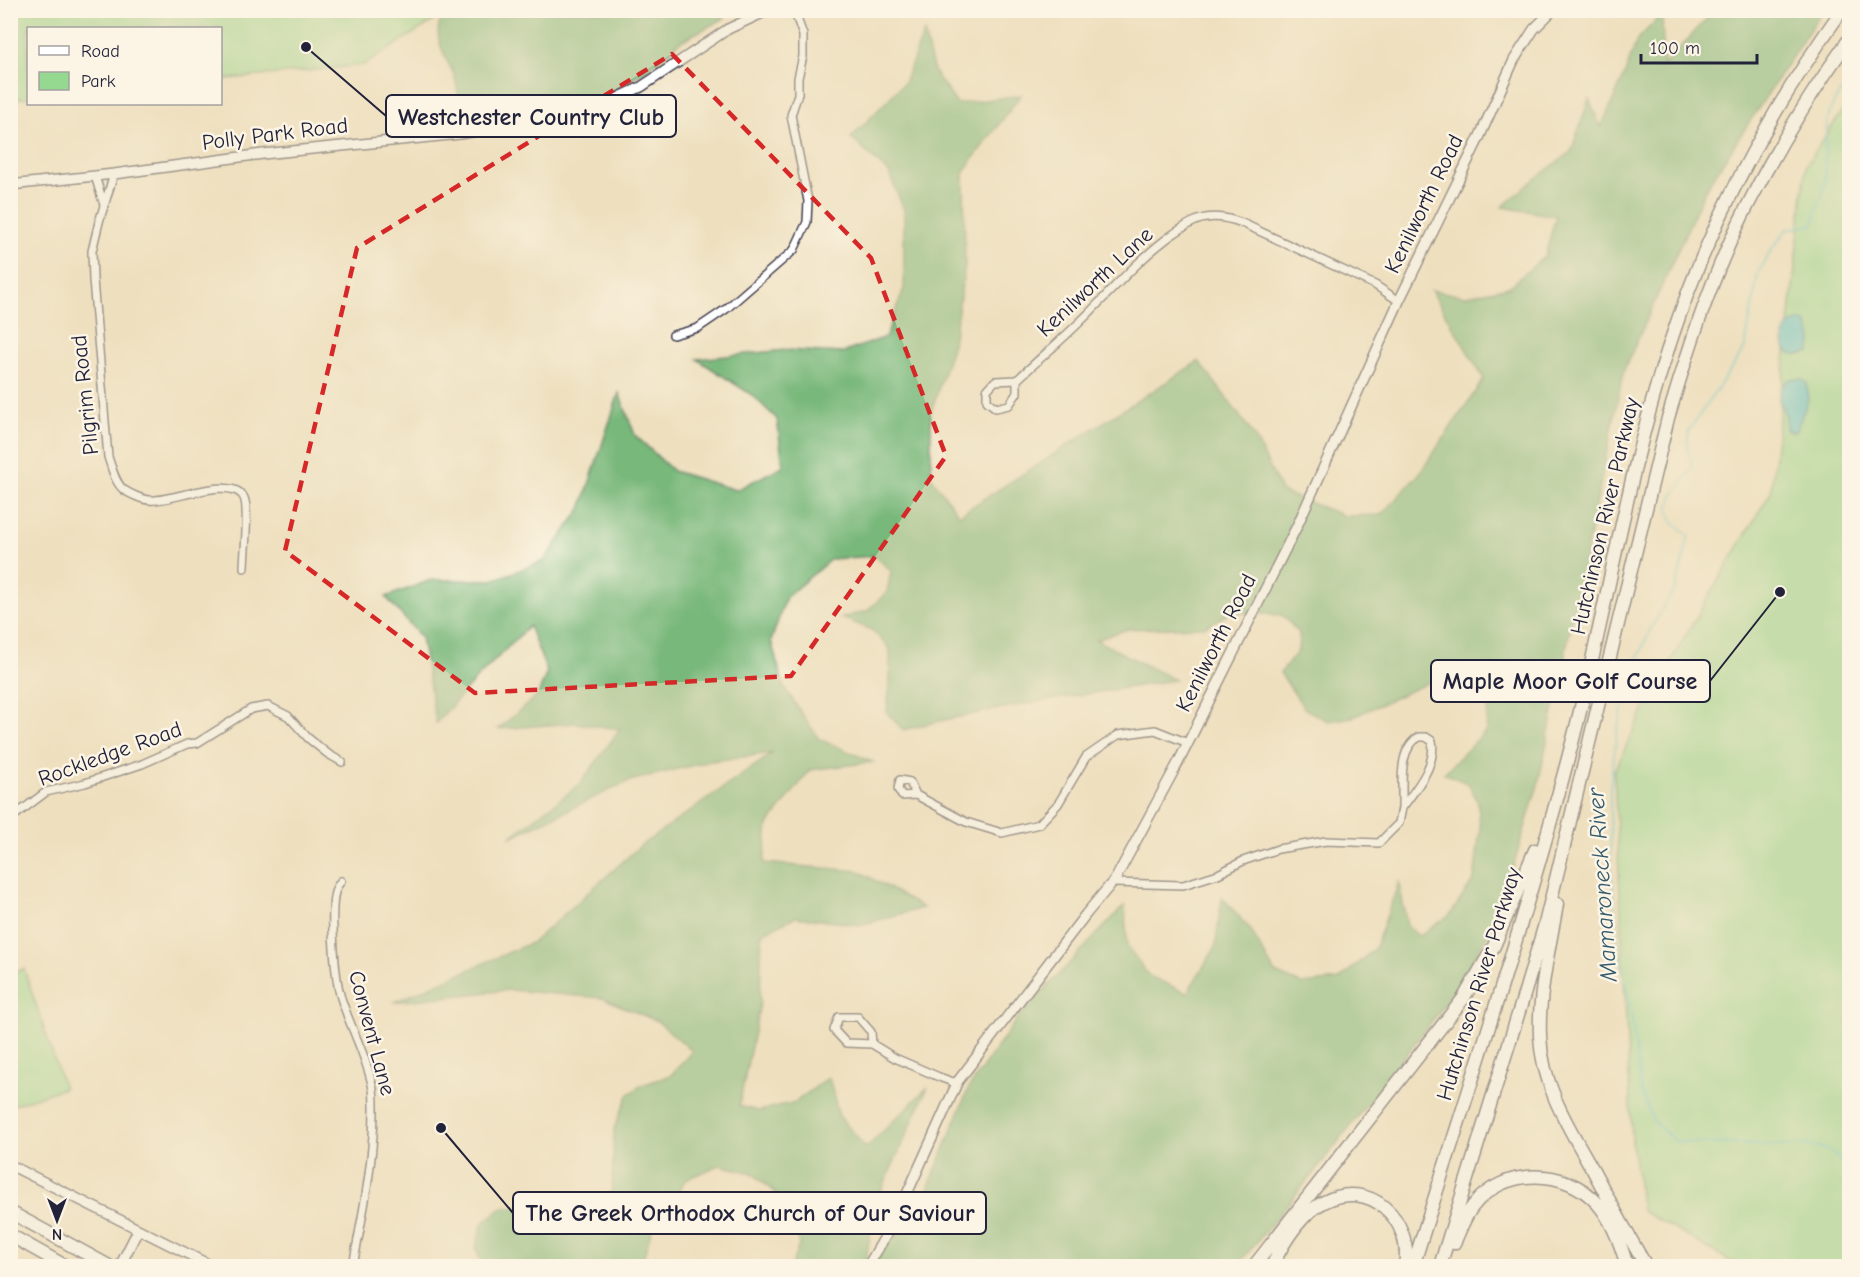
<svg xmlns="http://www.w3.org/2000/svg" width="1860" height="1277" font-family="'Comic Neue',sans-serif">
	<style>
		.green { fill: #95d890; stroke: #5c7d66; stroke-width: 1.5 }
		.forest { fill: #78b87a; stroke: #4d6d5a; stroke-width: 1.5 }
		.water { fill: #54c1cb; stroke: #3b7283; stroke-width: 1.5 }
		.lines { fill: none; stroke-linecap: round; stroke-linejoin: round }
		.stream { stroke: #54c1cb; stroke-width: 2 }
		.street-casing { stroke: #413e4f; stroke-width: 10 }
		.secondary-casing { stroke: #413e4f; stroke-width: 12 }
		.highway-casing { stroke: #413e4f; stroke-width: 15 }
		.street { stroke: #fff; stroke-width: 7 }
		.secondary { stroke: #fff; stroke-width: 9 }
		.highway { stroke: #fff; stroke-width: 12 }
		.marked { fill: none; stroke: #d62828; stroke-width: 4.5; stroke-dasharray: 12 8; stroke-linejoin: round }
		.labels { text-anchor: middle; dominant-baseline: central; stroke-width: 5; stroke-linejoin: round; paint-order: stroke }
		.street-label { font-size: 22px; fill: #22223b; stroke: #fcf5e5 }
		.water-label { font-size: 24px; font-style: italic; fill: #345a6d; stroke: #fcf5e5 }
		.leader { fill: none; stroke: #22223b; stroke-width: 2 }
		.callout-dot { fill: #22223b; stroke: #fcf5e5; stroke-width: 2 }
		.callout { fill: #fcf5e5; stroke: #22223b; stroke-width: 2 }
		.callout-label { font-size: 24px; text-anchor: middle; font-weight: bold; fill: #22223b }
	</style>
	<rect width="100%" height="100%" fill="#fcf5e5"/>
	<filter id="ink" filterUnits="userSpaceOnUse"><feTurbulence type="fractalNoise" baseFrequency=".0167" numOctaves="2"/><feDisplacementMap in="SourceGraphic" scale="12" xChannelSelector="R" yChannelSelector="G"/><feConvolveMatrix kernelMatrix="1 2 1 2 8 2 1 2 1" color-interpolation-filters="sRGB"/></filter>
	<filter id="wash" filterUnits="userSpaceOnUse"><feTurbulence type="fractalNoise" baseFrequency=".008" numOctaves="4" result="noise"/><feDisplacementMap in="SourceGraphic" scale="24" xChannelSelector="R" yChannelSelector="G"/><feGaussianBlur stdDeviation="1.35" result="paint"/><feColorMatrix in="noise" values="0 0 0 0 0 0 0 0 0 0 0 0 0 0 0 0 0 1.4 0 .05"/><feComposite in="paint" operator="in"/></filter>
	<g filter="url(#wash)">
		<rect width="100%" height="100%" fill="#eee0bf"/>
		<!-- green -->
		<path class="green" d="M11,10H449V11L364,65L221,80L220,28H28V98L11,99Z
			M1849,101V1266H1739L1642,1211L1632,1142L1614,772L1652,692L1771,492L1806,165Z
			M24,969L64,1088L11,1106V973Z"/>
		<!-- forest -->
		<path class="forest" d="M724,11L725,18L681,41L646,71L607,92L545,111L460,120C459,106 459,92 455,78C450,63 434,43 439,25C440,20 446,15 450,11Z
			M1714,11H1822L1705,190L1624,370L1538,785L1498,917L1451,997L1316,1170L1237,1266H870L922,1204L969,1087L1020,1015L1125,905L1127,946L1149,976L1187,993L1215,948L1222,897L1250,929L1275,973L1301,984L1339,980L1375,948L1399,882L1407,926L1419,936L1450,915L1474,880L1480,829L1478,803L1469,784L1444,773L1486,731L1488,707L1476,677L1434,680L1353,717L1328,721L1305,709L1280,673L1298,651L1299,633L1282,615L1232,612L1204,627L1128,629L1096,640L1175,680C1084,695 993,707 903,730L887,713L890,677V649L872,630L841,618L867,611L887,592L891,571L875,556L831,559L786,597L771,641L784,687L819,739L873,762L810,770L768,825L764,863L859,871L923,908L860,925L795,917L762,933L760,1003L739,1106L759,1111L795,1102L829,1077L839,1116L866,1148L928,1087L875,1205L865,1266H791L799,1245L791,1207L752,1173L720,1165L686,1179L653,1225L641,1266H482L476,1248L482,1224L503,1207L530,1206L591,1220L612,1189L614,1129L628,1095L642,1085L671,1075L692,1051L657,1021L602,998L510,990L394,1002L533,942L640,846L773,753L711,761L629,781L509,838L580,784L620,729L575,723L498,729L538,695L547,672L529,626L475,680L436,723L421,637L386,597L431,580H493L544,561L581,509L619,393L635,435L673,471L736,490L783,466L777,419L752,395L697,359L786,350L842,353L886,337L904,288V210L889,173L851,138L904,83L924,32L934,72L957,104L1021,95L964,171L965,265L953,344L931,412V477L959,515L1199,361L1253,434L1282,492L1345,516L1381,515L1419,474L1484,379L1431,290L1465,296L1509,287L1545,256L1556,216L1502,207L1532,181L1571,152L1589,99L1601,127L1623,78L1637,40L1662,14L1664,65Z"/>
		<!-- water -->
		<path class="water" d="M1798,322H1805C1811,332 1814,340 1810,352C1805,353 1800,355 1795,355C1780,353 1784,335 1787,326Z
			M1790,379H1801L1807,383L1808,400L1796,431L1793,432L1786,429V416L1779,400L1780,390L1786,382Z"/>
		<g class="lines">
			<!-- stream -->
			<path class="stream" d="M1850,84C1819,106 1827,147 1825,180C1824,193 1816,211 1813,225L1787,229L1772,249L1758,273L1745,348L1688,432V450L1693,467L1673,496L1668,509L1673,522L1689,536L1676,587L1650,630L1635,664L1618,726L1610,788L1611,865L1618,944L1632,1020L1641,1091L1653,1121L1676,1142L1786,1146C1801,1144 1821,1145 1834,1154C1840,1159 1845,1168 1850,1174"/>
		</g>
	</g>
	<g filter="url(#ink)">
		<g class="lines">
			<!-- street casing -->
			<g class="street-casing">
				<path id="street" d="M114,174L99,222L92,251L93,280L108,457C112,468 115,483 124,490C130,494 143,500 150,500C169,503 229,475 243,496C250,505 244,554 244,568
					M95,176L104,205
					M673,335L698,328L726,309L794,250L807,222L808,201L791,115L798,94V78L803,56V35L794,10
					M1017,380L995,381L987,390V401L996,408L1009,405L1017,393V380C1039,359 1063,339 1085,317C1113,289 1137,261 1169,237C1179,230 1190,222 1201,219C1215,215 1229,218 1242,223L1375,285L1399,301
					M1419,737H1426L1432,741C1437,765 1415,790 1402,808C1403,786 1397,749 1419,737Z
					M916,795L910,782L900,780L898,789L902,796L916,795L966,822L1002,833L1039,824L1058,804L1086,757L1118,735L1155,730L1188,743
					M10,819L46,792L85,783L142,764L187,744L197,743L251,709L268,706L288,716L308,738L328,754L342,762
					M341,881C339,884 337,886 336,889C329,906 335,980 341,998C351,1029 367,1057 373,1089C375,1104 374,1120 373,1135C370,1180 361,1223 353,1266
					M1113,883L1183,885L1218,874L1243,861L1278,849L1326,841L1379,843L1399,823L1402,808
					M872,1044L871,1032L858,1017H839L834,1030L846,1043L872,1044L895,1058L939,1077L953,1082L958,1081"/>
			</g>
			<!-- secondary casing -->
			<g class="secondary-casing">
				<path id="secondary" d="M10,185L114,174L263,154L460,134L585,113L641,87L728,29L769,10
					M10,1165L212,1266
					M120,1266L138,1230
					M868,1266L897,1216L958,1081L1086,914L1116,878L1179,761L1297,526L1399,301L1479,138L1514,60L1534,29L1553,10"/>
			</g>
			<!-- highway casing -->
			<g class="highway-casing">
				<path id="highway" d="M1557,904C1550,946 1538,993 1540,1036C1542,1086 1569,1128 1593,1170C1610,1202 1628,1235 1646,1266
					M10,1212L109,1266
					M10,1235L65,1266
					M1454,1243C1460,1231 1464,1217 1473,1206C1503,1167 1566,1167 1598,1204C1613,1221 1621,1245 1627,1266
					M1254,1266L1463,999L1494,946L1535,850
					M1272,1266C1283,1243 1300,1214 1324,1202C1369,1178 1413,1219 1405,1266
					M1413,1266C1467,1094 1525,922 1571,747C1607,611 1627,470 1672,337C1711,220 1770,111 1842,10
					M1440,1266L1521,1005L1545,924L1668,418C1690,344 1714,269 1750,201C1779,144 1813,90 1850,38"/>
			</g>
			<!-- street -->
			<use href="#street" class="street"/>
			<!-- secondary -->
			<use href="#secondary" class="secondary"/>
			<!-- highway -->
			<use href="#highway" class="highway"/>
		</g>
	</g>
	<!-- marked area -->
	<path d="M0 0H1860V1277H0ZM672,54L871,258L946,456L791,676L475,693L285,551L357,248Z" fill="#eee0bf" fill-opacity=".55" fill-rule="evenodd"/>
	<path class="marked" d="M672,54L871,258L946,456L791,676L475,693L285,551L357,248Z"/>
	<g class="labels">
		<!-- street labels -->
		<g class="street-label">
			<text transform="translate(275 134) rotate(-7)">Polly Park Road</text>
			<text transform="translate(1424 204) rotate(-64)">Kenilworth Road</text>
			<text transform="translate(1095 282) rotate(-43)">Kenilworth Lane</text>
			<text transform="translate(85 395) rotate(-96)">Pilgrim Road</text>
			<text transform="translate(1605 516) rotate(-77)">Hutchinson River Parkway</text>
			<text transform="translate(1216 643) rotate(-63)">Kenilworth Road</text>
			<text transform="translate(110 754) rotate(-20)">Rockledge Road</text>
			<text transform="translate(1479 984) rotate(-73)">Hutchinson River Parkway</text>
			<text transform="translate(372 1033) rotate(75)">Convent Lane</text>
		</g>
		<!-- water labels -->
		<g class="water-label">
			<text transform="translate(1602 885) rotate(-94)">Mamaroneck River</text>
		</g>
	</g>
	<!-- callouts -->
	<path class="leader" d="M306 47L386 116M1780 592L1710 681M441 1128L513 1213"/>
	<g class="callout-dot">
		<circle cx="306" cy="47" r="6"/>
		<circle cx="1780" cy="592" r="6"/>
		<circle cx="441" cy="1128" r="6"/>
	</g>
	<g class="callout">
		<rect x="386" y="95" width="290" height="42" rx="6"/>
		<rect x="1431" y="660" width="279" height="42" rx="6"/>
		<rect x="513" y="1192" width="473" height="42" rx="6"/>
	</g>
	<g class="callout-label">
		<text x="531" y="125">Westchester Country Club</text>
		<text x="1570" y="689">Maple Moor Golf Course</text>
		<text x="750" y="1221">The Greek Orthodox Church of Our Saviour</text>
	</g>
	<!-- margin -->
	<rect width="1860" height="1277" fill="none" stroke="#fcf5e5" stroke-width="36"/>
	<!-- legend -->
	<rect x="27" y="27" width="195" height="78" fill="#fcf5e5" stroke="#a5a1a1" stroke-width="1.5"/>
	<rect x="39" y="46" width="30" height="9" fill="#ffffff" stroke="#a5a1a1" stroke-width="1.5"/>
	<text x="81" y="57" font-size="18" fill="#22223b">Road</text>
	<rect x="39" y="72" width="30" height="18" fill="#95d890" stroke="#a5a1a1" stroke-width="1.5"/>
	<text x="81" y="87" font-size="18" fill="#22223b">Park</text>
	<!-- north arrow -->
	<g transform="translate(57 1220) rotate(180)" stroke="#fcf5e5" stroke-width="4.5" paint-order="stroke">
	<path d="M0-4.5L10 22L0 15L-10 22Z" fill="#22223b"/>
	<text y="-9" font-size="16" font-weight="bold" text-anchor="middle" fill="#22223b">N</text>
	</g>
	<!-- scale -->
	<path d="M1641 54v9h116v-9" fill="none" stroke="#22223b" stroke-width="3"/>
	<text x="1650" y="54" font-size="18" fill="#22223b" stroke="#fcf5e5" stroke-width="4.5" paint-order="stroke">100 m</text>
</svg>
